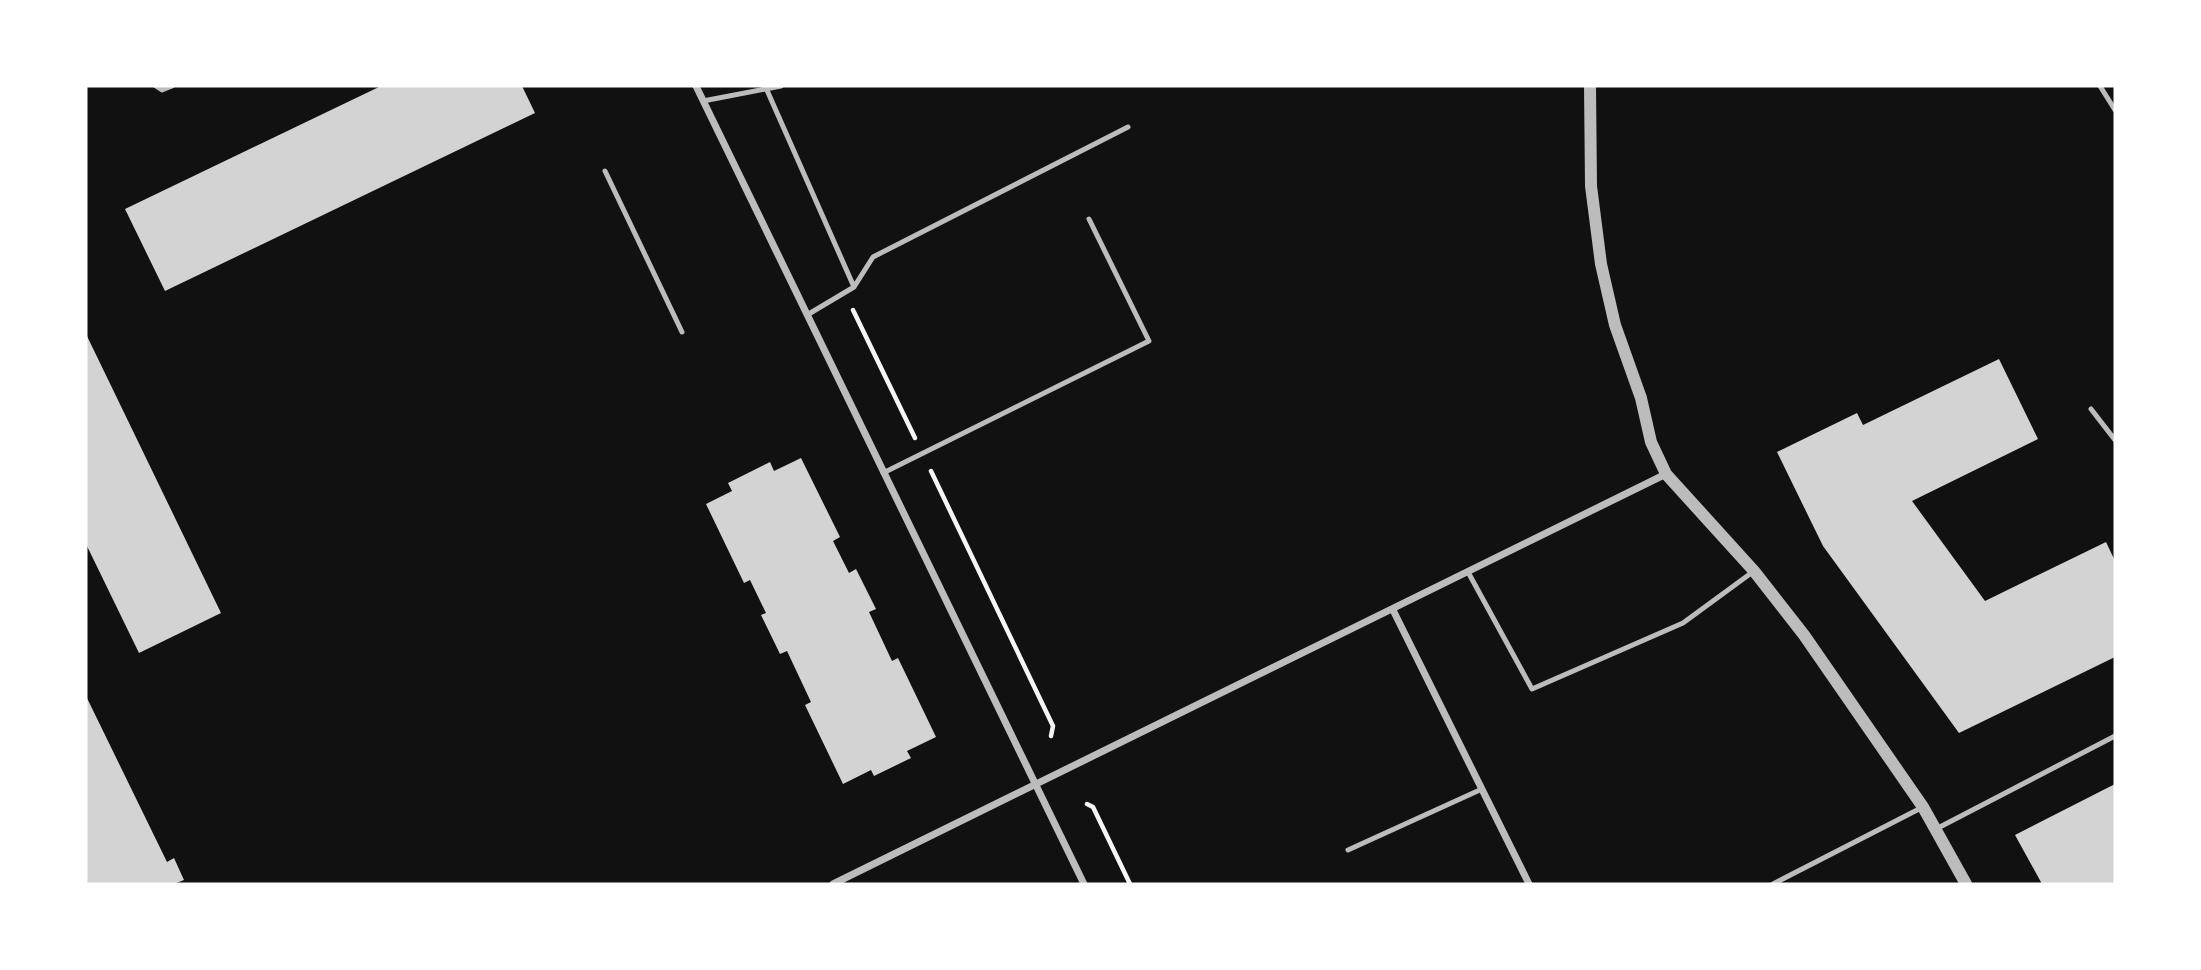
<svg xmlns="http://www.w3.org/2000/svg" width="2201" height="970" font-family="'Public Sans',sans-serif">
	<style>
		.building { fill: #d3d3d3 }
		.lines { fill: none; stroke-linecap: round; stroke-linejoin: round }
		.path { stroke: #f5f5f5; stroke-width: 4.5 }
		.service { stroke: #bcbcbc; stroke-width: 5 }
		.minor { stroke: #bcbcbc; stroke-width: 7 }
		.tertiary { stroke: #bcbcbc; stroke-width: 12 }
	</style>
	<rect width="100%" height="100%" fill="#111"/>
	<!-- building -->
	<path class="building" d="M381,86H522L535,113L165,291L125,209Z
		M86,334L221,613L139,653L86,544Z
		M1999,359L2038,439L1912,501L1985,601L2106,542L2115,561V657L1959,733L1823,546L1777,452L1857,413L1863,425Z
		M801,458L840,537L833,541L849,573L856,569L876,609L869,612L892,661L898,658L936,737L907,751L911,758L874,776L871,770L843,784L805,705L811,702L787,651L780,654L761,615L766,613L750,580L744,583L706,504L732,491L728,483L770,462L774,471Z
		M86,696L167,862L174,858L184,880L174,884H86Z
		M2115,784V884H2042L2015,835Z"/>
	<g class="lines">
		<!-- path -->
		<path class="path" d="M853,310L915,438
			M931,471L1053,726L1051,736
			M1087,804L1093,807L1130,884"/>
		<!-- service -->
		<path class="service" d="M156,86L162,90L172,86
			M2100,86L2115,110
			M766,88L854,287
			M703,101L781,86
			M605,171L682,332
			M807,315L854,287L873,257L1128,127
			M2091,409L2115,440
			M883,473L1149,341L1089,219
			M1468,572L1532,689L1683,623L1754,571
			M1936,829L2115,736
			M1348,850L1482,789
			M1773,884L1923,807"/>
		<!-- minor -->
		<path class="minor" d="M696,86L1084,884
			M1393,610L1529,884
			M833,884L1666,474"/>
		<!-- tertiary -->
		<path class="tertiary" d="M1590,86L1591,186L1601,264L1615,325L1641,398L1651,442L1666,474L1754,571L1804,635L1923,807L1966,884"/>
	</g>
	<!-- border -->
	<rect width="2201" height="970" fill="none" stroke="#ffffff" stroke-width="175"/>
</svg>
